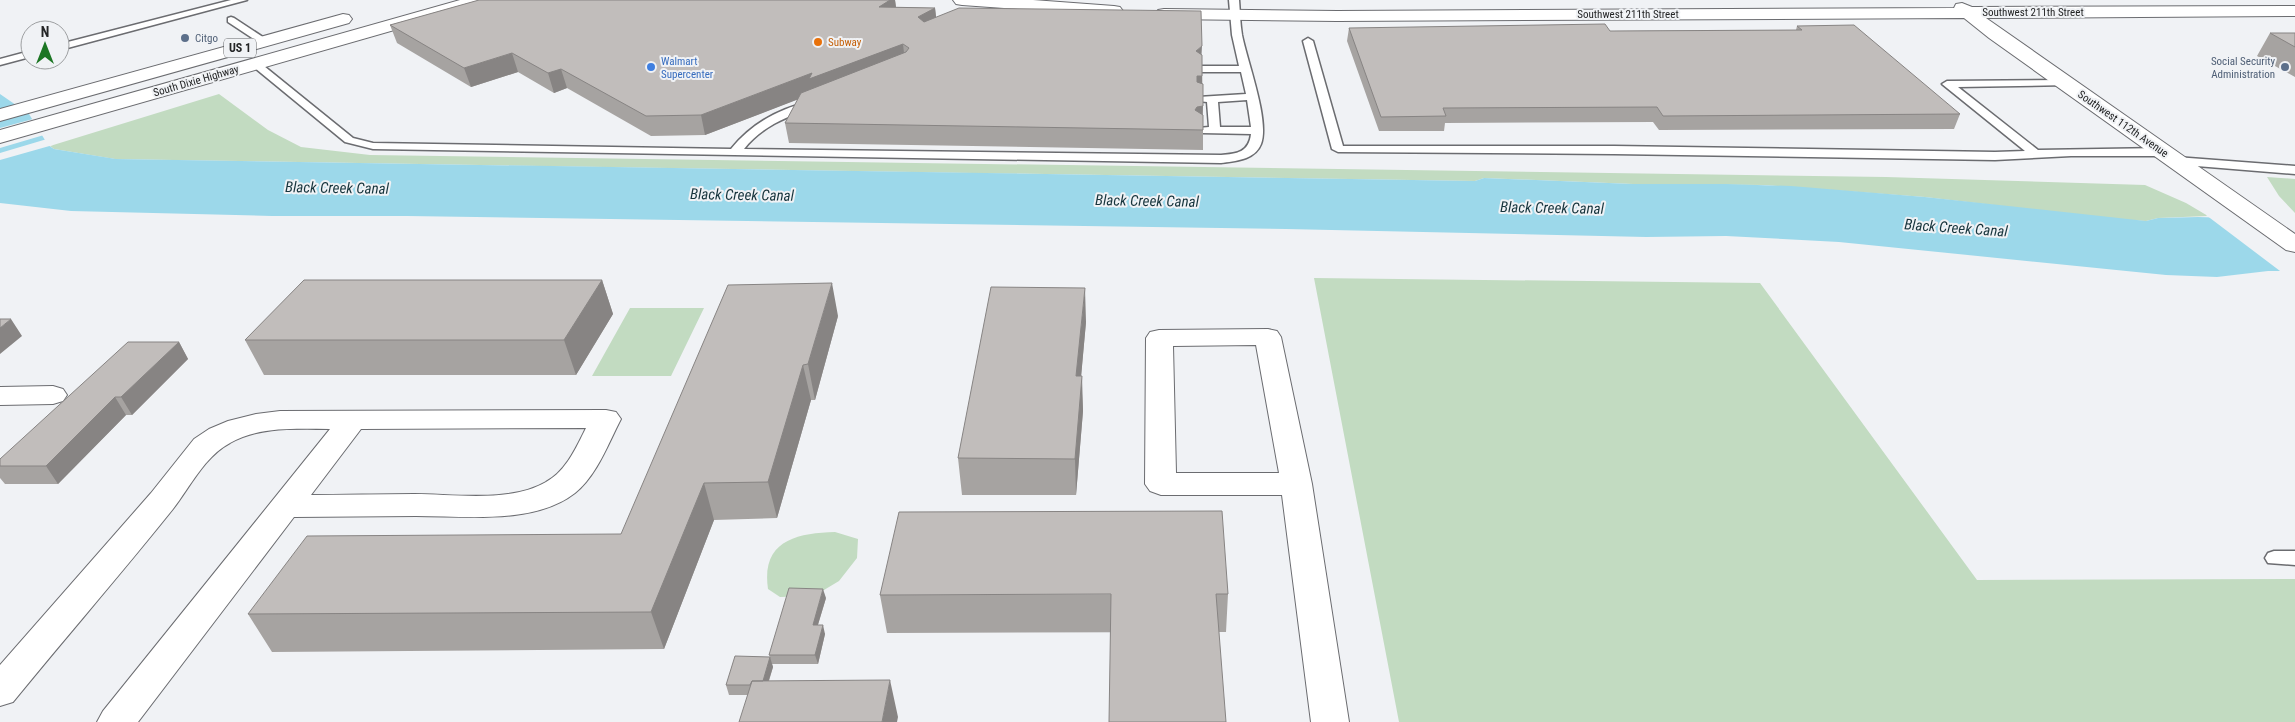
<svg xmlns="http://www.w3.org/2000/svg" width="2295" height="722" font-family="'Roboto Condensed',sans-serif">
	<style>
		.green { fill: #c2dbc1 }
		.water { fill: #9cd8ea }
		.pier { fill: #f0f2f5 }
		.lines { fill: none; stroke-linecap: round; stroke-linejoin: round }
		.lane-casing { stroke: #6b6c70; stroke-width: 3 }
		.street-casing { stroke: #6b6c70; stroke-width: 2 }
		.secondary-casing { stroke: #6b6c70; stroke-width: 2 }
		.highway-casing { stroke: #6b6c70; stroke-width: 2 }
		.lane { fill: #fff; fill-rule: evenodd }
		.street { fill: #fff; fill-rule: evenodd }
		.secondary { fill: #fff; fill-rule: evenodd }
		.highway { fill: #fff; fill-rule: evenodd }
		.wall { fill: #a6a3a1 }
		.shaded-wall { fill: #878483 }
		.building { fill: #c1bdbb; stroke: #878483 }
		.service-dot { fill: #5c6f8a; stroke: #f0f2f5; stroke-width: 2 }
		.food-dot { fill: #e8710a; stroke: #f0f2f5; stroke-width: 2 }
		.shop-dot { fill: #3f7fe0; stroke: #f0f2f5; stroke-width: 2 }
		.labels { text-anchor: middle; dominant-baseline: central; stroke-width: 4; stroke-linejoin: round; paint-order: stroke }
		.far-street-label { font-size: 11px; fill: #242526; stroke: #f0f2f5 }
		.far-service-label { font-size: 11px; fill: #4e5e75; stroke: #f0f2f5; text-anchor: start }
		.far-food-label { font-size: 11px; fill: #c56008; stroke: #f0f2f5; text-anchor: start }
		.far-shop-label { font-size: 11px; fill: #366cbe; stroke: #f0f2f5; text-anchor: start }
		.shield { fill: #f0f2f5; stroke: #616264; stroke-width: 1 }
		.shield-label { font-size: 12px; font-weight: bold; fill: #242526 }
		.water-label { font-size: 15px; font-style: italic; fill: #16343c; stroke: #f0f2f5 }
	</style>
	<rect width="100%" height="100%" fill="#f0f2f5"/>
	<!-- green -->
	<path class="green" d="M219,94L268,130L301,147L370,155L1886,177L2145,185L2186,203L2208,216L2158,218L2146,221L2113,219L1925,197L1765,185L1633,184L1484,178L1475,181L173,160L115,159L54,149L50,146Z
		M2267,177L2295,179V213L2279,196Z
		M1314,278L1760,283L1977,580L2295,579V722H1399Z
		M630,308H704L671,376H592Z
		M835,532L858,539L857,558L839,581L814,596L780,597L768,589C761,541 796,533 835,532Z"/>
	<!-- water -->
	<path class="water" d="M0,94L29,114L48,145L54,149L116,159L1288,178L1475,181L1484,178L1633,184H1726L1791,186L1925,197L2146,221L2158,218L2198,217L2295,220V271H2268L2217,277L2166,275L1839,242L1726,236L1646,237L1286,229L407,216H272L71,211L0,203Z"/>
	<!-- pier -->
	<path class="pier" d="M33,119L44,135L0,148V128Z
		M47,139L53,145L0,160V153Z
		M2206,215L2295,218V274H2284Z"/>
	<g class="lines">
		<!-- lane casing -->
		<g class="lane-casing">
			<path id="lane" d="M231,0H247L60,50V44Z
				M1229,0H1239C1240,12 1240,23 1242,35C1247,61 1270,121 1261,144C1255,160 1235,161 1221,163L373,149L345,142L250,64L255,61L259,62L353,138L373,143L731,149C751,124 778,109 809,102L813,103V107C787,117 762,126 744,149L1221,155C1237,154 1249,152 1251,134L1202,133L1196,130L1198,128L1209,127L1207,102L1198,101V97L1246,94L1241,72H1202L1197,69L1202,66H1239L1232,35ZM1247,100L1251,127H1220L1218,102Z
				M231,17L234,18L269,41L264,44L260,43L228,22V18Z
				M1308,38L1313,41L1343,146H1614L1995,152L2025,151L1942,84L1947,81L2065,80L2070,83L2069,85L1958,87L2038,150L2163,148L2169,152L2163,156H2071L1995,160L1614,154L1338,152L1332,149L1303,41Z
				M30,51V57L0,65V59Z
				M2176,157L2295,166V174L2172,164L2170,161Z
				M2274,551H2295V565L2268,563L2265,558L2268,553Z"/>
		</g>
		<!-- street casing -->
		<g class="street-casing">
			<path id="street" d="M1268,329L1277,331L1281,337L1312,484L1349,722H1311L1282,495H1161L1150,491L1145,484L1146,338L1150,332L1159,330ZM1256,345L1279,473H1176L1173,346Z
				M53,386L63,389L67,395L63,401L53,404L0,405V387Z
				M606,410L616,412L621,419C608,444 597,475 575,493C534,525 465,516 416,516C375,516 335,517 294,517L138,722H97L103,711L330,429C296,429 260,426 230,443C205,456 190,487 173,509C121,574 66,637 13,702L0,706V665L151,493L194,439L209,429L228,421L256,414L280,411ZM586,428C576,448 566,471 546,482C510,503 454,494 414,494C380,494 345,495 311,495L361,429Z"/>
		</g>
		<!-- secondary casing -->
		<g class="secondary-casing">
			<path id="secondary" d="M953,0H1033L1114,6L1120,7L1123,11L1120,15L1114,16L962,5L956,4Z
				M1962,3L1972,7L2295,6V16L1986,18L2295,234V252L2286,250L1989,38L1964,18L1337,21L1164,19L1158,18L1155,14L1158,10L1164,9L1337,11L1954,8L1956,4Z"/>
		</g>
		<!-- highway casing -->
		<g class="highway-casing">
			<path id="highway" d="M460,0H488L485,4L0,143V130Z
				M343,14L349,15L352,19L349,23L0,121V109Z"/>
		</g>
		<!-- lane -->
		<use href="#lane" class="lane"/>
		<!-- street -->
		<use href="#street" class="street"/>
		<!-- secondary -->
		<use href="#secondary" class="secondary"/>
		<!-- highway -->
		<use href="#highway" class="highway"/>
	</g>
	<!-- wall -->
	<path class="wall" d="M479,0H895L896,7L935,8L936,17L1202,55L1203,130V150L789,143L785,123L798,99L705,135L651,136L567,88L554,93L518,72L471,87L397,43L390,25Z
		M1797,26L1960,114L1954,129L1659,130L1653,122L1445,123L1444,131H1379L1347,41L1349,28L1610,31L1796,30Z
		M2270,33H2295V77L2257,56Z
		M602,280L613,314L576,375H264L245,340Z
		M838,316L815,400H811L777,518L714,520L664,649L272,652L248,614L621,534Z
		M1086,322L1081,376L1083,411L1076,495H962L958,458Z
		M179,342L188,359L132,415H126L58,484H5L0,478V466Z
		M1228,594L1226,632L887,633L880,595Z
		M826,598L818,625L825,634L818,664H772L773,667L769,681L898,717L747,695H729L726,685L770,657L769,655Z"/>
	<!-- shaded-wall -->
	<path class="shaded-wall" d="M890,0H895L897,15L879,7Z
		M935,8L937,25L920,35L918,17Z
		M903,44L905,62L812,94L705,135L701,115L812,73Z
		M1202,46L1201,64L1196,51Z
		M512,53L518,72L471,87L464,68Z
		M561,69L567,88L554,93L548,73Z
		M1197,76H1202V95L1197,96Z
		M1203,106L1202,126L1197,127L1194,130L1195,110L1197,107Z
		M602,280L613,314L576,375L564,340Z
		M832,283L838,316L815,400L808,364Z
		M1085,288L1086,322L1078,411L1076,376Z
		M11,319L22,336L0,354V328Z
		M179,342L188,359L132,415L121,397Z
		M803,365L811,400L777,518L768,482Z
		M1082,376L1083,411L1076,495L1075,459Z
		M115,397L126,415L58,484L46,466Z
		M704,483L714,520L664,649L651,612Z
		M823,589L826,598L815,634L813,625Z
		M823,625L825,634L818,664L815,655Z
		M770,657L773,667L764,695L762,685Z
		M890,680L898,717L897,722H882Z"/>
	<!-- building -->
	<path class="building" d="M479,0H890L879,7L935,8L918,17L924,22L959,8L1201,11L1202,46L1196,51L1202,55V76H1197V82L1203,84V106L1197,107L1195,110L1203,115V130L785,123L801,93L906,52L909,48L903,44L809,79L812,73L701,115L646,116L561,69L548,73L512,53L464,68L390,25Z
		M1605,24L1610,31L1802,30L1797,26L1854,25L1960,114L1663,116L1657,107L1443,108L1446,116L1381,117L1349,28Z
		M2270,33H2295V47Z
		M304,280H602L564,340H245Z
		M832,283L808,364L803,365L768,482L704,483L651,612L248,614L307,536L621,534L728,285Z
		M991,287L1085,288L1076,376H1082L1075,459L958,458Z
		M0,319H11L0,328Z
		M128,342H179L121,397H115L46,466H0V459Z
		M1222,511L1228,594H1216L1226,722H1109L1111,594L880,595L899,512Z
		M789,588L823,589L813,625H823L815,655H769Z
		M735,656L770,657L763,681H752L750,685H726Z
		M890,680L882,722H739L752,681Z"/>
	<!-- markers -->
	<g class="service-dot">
		<circle cx="185" cy="38" r="5"/>
		<circle cx="2285" cy="67" r="5"/>
	</g>
	<circle class="food-dot" cx="818" cy="42" r="5"/>
	<circle class="shop-dot" cx="651" cy="67" r="5"/>
	<g class="labels">
		<!-- far-street labels -->
		<g class="far-street-label">
			<text x="2033" y="12">Southwest 211th Street</text>
			<text x="1628" y="14">Southwest 211th Street</text>
			<text transform="translate(196 81) rotate(-16)">South Dixie Highway</text>
			<text transform="translate(2123 124) rotate(35)">Southwest 112th Avenue</text>
		</g>
		<!-- far-service labels -->
		<g class="far-service-label">
			<text x="195" y="38">Citgo</text>
			<text x="2275" y="61" text-anchor="end">Social Security<tspan x="2275" dy="13">Administration</tspan></text>
		</g>
		<!-- far-food labels -->
		<g class="far-food-label">
			<text x="828" y="42">Subway</text>
		</g>
		<!-- far-shop labels -->
		<g class="far-shop-label">
			<text x="661" y="61">Walmart<tspan x="661" dy="13">Supercenter</tspan></text>
		</g>
		<!-- shield labels -->
		<rect class="shield" x="224" y="38.5" width="32" height="19" rx="4"/>
		<g class="shield-label">
			<text x="240" y="48">US 1</text>
		</g>
		<!-- water labels -->
		<g class="water-label">
			<text transform="translate(337 188) rotate(1)">Black Creek Canal</text>
			<text transform="translate(742 195) rotate(1)">Black Creek Canal</text>
			<text transform="translate(1147 201) rotate(1)">Black Creek Canal</text>
			<text transform="translate(1552 208) rotate(1)">Black Creek Canal</text>
			<text transform="translate(1956 228) rotate(4)">Black Creek Canal</text>
		</g>
	</g>
	<!-- north arrow -->
	<g transform="translate(45 45)"><circle r="24" fill="#f0f2f5" stroke="#9ea0a2"/>
	<path d="M0-4L9 19L0 12L-9 19Z" fill="#1c7624"/>
	<text y="-8" font-size="14" font-weight="bold" text-anchor="middle" fill="#242526">N</text>
	</g>
</svg>
